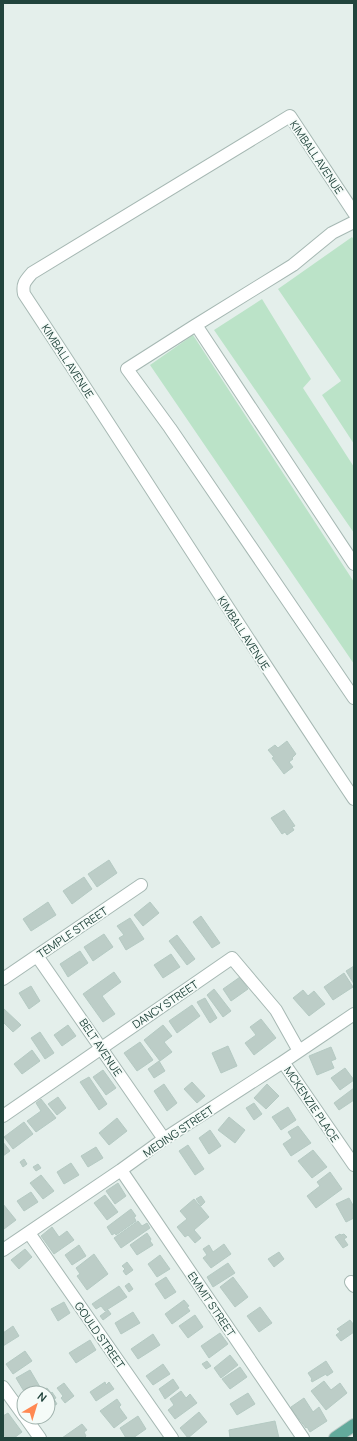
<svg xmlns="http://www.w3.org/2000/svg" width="357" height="1441" font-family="Manrope,sans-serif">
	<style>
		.green { fill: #bbe3c8 }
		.building { fill: #bccdc7; stroke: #b5cac3 }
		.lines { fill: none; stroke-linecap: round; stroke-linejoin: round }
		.minor-casing { stroke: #a6b8b3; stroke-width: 14 }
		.major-casing { stroke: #c1cbc8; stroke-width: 14 }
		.minor { stroke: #fff; stroke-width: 12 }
		.major { stroke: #63aa9c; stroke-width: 12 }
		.labels { text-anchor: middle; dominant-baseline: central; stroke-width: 3.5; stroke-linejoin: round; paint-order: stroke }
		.street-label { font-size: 11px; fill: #21443c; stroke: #f5fbf8 }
	</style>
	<rect width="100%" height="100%" fill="#e4efeb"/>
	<!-- green -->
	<path class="green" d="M352,237L354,240V444L322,395L341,381L278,289Z
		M262,299L311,379L303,388L354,467V533L214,330Z
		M193,335L354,582V664L150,365Z"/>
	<!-- building -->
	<path class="building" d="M287,741L296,754L292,758L293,759L289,762L293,767L284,774L272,758L274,757L268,750L275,745L278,748Z
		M284,810L295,826L292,827L294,830L287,835L285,832L282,834L271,818Z
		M109,860L117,873L97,887L88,874Z
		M84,877L92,889L72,904L63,891Z
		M48,902L56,915L31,931L23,919Z
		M150,902L159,913L143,926L134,915Z
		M201,916L220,943L212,948L193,922Z
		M130,918L144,939L126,950L119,938L124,935L117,926Z
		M104,934L113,947L93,961L84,947Z
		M177,935L195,959L187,965L169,941Z
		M80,951L88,963L68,977L60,964Z
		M171,954L180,967L163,978L154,965Z
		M354,966V984L346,971Z
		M114,972L121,982L102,996L115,1014L103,1022L83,994Z
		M344,973L353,987L333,1000L324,987Z
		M240,977L248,989L231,1001L223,989Z
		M31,986L40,1001L29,1009L19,993Z
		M214,989L231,1011L223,1017L207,995Z
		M303,990L308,996L314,991L325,1004L309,1016L293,998Z
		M205,998L217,1018L210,1023L197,1002Z
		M192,1005L200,1016L177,1033L169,1021Z
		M3,1008L21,1025L13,1032L3,1022Z
		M261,1019L276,1038L254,1055L245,1043L256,1035L250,1027Z
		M68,1025L76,1036L62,1046L54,1035Z
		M163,1025L172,1036L164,1042L172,1052L160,1061L144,1040Z
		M40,1032L54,1053L45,1059L31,1038Z
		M140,1042L153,1060L137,1071L124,1053Z
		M228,1046L237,1066L221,1073L212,1053Z
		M331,1047L336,1059L331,1061L334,1068L317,1075L309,1056Z
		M32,1050L40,1061L22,1074L14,1064Z
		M159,1061L165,1071L154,1078L148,1069Z
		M345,1068L354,1080L340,1090L331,1078Z
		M103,1070L116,1088L106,1095L93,1077Z
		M89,1077L107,1104L99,1110L80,1082Z
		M192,1082L205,1096L197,1103L184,1089Z
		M164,1084L177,1103L167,1111L154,1091Z
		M267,1084L279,1096L266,1109L254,1098Z
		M354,1088V1100L339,1110L334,1103Z
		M58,1097L66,1108L57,1115L48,1104Z
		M41,1099L56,1118L36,1132L27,1121L41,1111L36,1103Z
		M254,1103L262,1114L254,1120L246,1108Z
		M288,1107L296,1120L281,1130L272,1117Z
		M229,1117L245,1130L235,1143L218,1130Z
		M117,1118L127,1131L109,1145L99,1133Z
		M24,1122L33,1134L13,1149L4,1137Z
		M298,1126L311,1143L291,1156L283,1144L292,1138L288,1132Z
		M210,1130L221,1146L209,1154L199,1138Z
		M3,1142L10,1151L3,1156Z
		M188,1145L204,1169L195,1175L179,1151Z
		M96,1147L103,1158L88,1167L81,1156Z
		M313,1150L327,1167L312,1178L298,1161Z
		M24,1159L27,1164L23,1167L20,1162Z
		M71,1163L79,1175L64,1184L57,1172Z
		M38,1164L41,1168L36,1171L33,1167Z
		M330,1172L342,1189L316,1208L307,1196L320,1186L317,1182Z
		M41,1175L54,1191L43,1199L30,1183Z
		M118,1183L126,1196L115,1204L106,1191Z
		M31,1192L38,1202L24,1211L17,1201Z
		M105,1195L118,1212L107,1220L94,1203Z
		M201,1196L205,1202L201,1206L196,1199Z
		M349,1198L354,1207V1218L346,1222L336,1204Z
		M194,1199L209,1217L194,1230L201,1238L195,1243L188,1235L185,1237L177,1227L187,1219L180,1211Z
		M3,1204L16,1220L4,1229L3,1228Z
		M131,1209L136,1216L134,1217L136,1221L116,1235L115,1233L112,1235L107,1227Z
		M138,1221L142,1226L147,1223L150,1228L121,1248L114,1238Z
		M52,1227L59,1237L67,1231L74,1240L54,1254L41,1236Z
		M147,1233L151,1239L150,1241L153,1245L137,1255L130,1245Z
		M340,1234L341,1235L344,1234L347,1237L344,1239L348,1245L343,1248L335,1237Z
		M224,1244L231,1254L211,1268L203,1258L207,1255L203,1249L209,1245L213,1252Z
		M79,1245L86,1256L72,1265L65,1255Z
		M25,1249L32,1257L19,1269L11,1260Z
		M279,1252L284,1259L274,1267L268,1259Z
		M94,1254L108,1274L87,1290L77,1276L80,1274L76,1268Z
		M160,1255L170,1269L157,1277L148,1264Z
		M127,1262L133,1270L126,1275L123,1271L125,1269L122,1266Z
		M228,1263L235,1273L213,1287L207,1277Z
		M166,1277L176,1292L165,1299L155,1284Z
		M233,1277L248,1297L235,1307L220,1287Z
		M129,1283L133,1289L129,1292L125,1286Z
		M119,1286L127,1297L105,1311L101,1306L96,1309L92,1304Z
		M184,1300L189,1306L187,1307L190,1311L172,1324L165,1314Z
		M64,1302L70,1313L58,1321L51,1309Z
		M260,1307L272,1323L259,1332L247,1316Z
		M108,1310L111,1314L103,1320L100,1316Z
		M133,1312L140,1323L121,1334L115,1323Z
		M195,1315L203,1327L188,1338L179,1326Z
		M350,1320L354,1325V1332L341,1341L336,1335L340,1332L337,1329Z
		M13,1326L19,1336L3,1346V1333Z
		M220,1333L228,1344L209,1358L201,1346Z
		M153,1334L160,1345L138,1359L131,1349Z
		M90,1340L96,1350L76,1363L69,1353Z
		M25,1351L32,1361L13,1374L6,1364Z
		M230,1355L238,1365L221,1378L214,1368Z
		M207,1361L211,1366L206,1369L202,1364Z
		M326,1361L333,1372L327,1376L326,1374L312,1382L311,1380L312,1379L308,1373Z
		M163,1364L170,1374L153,1385L146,1376Z
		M240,1367L247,1377L230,1389L222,1379Z
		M30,1370L40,1387L29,1393H25L16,1378Z
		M173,1379L179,1388L165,1399L159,1389Z
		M324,1381L331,1390L340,1383L347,1393L326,1410L311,1391Z
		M105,1382L106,1385L109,1382L114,1389L96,1401L90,1392Z
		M64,1383L74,1396L65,1403L61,1398L63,1396L57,1388Z
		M47,1388L51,1393L52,1392L56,1398L54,1399L57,1404L50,1408L53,1411L48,1414V1393H39Z
		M181,1391L186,1398L190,1394L197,1403L175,1419L168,1410L174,1405L170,1399Z
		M248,1393L255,1404L237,1415L230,1404Z
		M304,1398L313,1412L319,1407L327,1421L310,1432L307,1427L306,1428L296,1415L295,1416L291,1407Z
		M117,1399L121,1405L119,1407L127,1418L114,1428L100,1411Z
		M199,1412L207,1422L188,1438L180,1428Z
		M8,1413L22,1432L14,1438H6L3,1434V1416Z
		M138,1416L146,1429L133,1438H126L120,1428Z
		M275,1421L279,1438H230L229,1430Z
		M82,1424L87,1430L84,1432L86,1436L84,1438H62Z"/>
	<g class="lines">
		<!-- minor casing -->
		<g class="minor-casing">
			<path id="minor" d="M354,213L290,116L32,273C25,281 22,284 24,294C135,462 242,632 354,799
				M354,222L332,233L293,265L196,325L354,564
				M196,325L127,369L170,428L354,698
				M37,956L164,1139
				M3,979L141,885
				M283,1062L354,1165
				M3,1116L232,958L276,1010L299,1051
				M121,1170L303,1438
				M29,1233L172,1438
				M3,1250L121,1170L164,1139L283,1062L354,1014
				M351,1282L354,1286
				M3,1387L24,1416
				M25,1417L40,1438"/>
		</g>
		<!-- major casing -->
		<g class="major-casing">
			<path id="major" d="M335,1438L354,1425"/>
		</g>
		<!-- minor -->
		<use href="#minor" class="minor"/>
		<!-- major -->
		<use href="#major" class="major"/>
	</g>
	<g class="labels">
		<!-- street labels -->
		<g class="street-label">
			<text transform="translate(317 157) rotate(56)">KIMBALL AVENUE</text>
			<text transform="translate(68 361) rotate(57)">KIMBALL AVENUE</text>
			<text transform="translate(244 633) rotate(57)">KIMBALL AVENUE</text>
			<text transform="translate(72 932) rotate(-34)">TEMPLE STREET</text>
			<text transform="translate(165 1004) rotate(-34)">DANCY STREET</text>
			<text transform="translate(101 1047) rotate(56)">BELT AVENUE</text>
			<text transform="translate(312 1104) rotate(56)">MCKENZIE PLACE</text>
			<text transform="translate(178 1131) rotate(-34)">MEDING STREET</text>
			<text transform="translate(212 1304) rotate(56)">EMMIT STREET</text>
			<text transform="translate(100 1335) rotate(55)">GOULD STREET</text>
		</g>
	</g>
	<!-- border -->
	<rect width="357" height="1441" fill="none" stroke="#21443c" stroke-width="8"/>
	<!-- north arrow -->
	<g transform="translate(36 1405) rotate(38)"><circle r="19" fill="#f5fbf8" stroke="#a0b2ad"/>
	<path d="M0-3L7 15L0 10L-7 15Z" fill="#ff8852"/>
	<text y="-6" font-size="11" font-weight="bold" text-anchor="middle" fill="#21443c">N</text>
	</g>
</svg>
